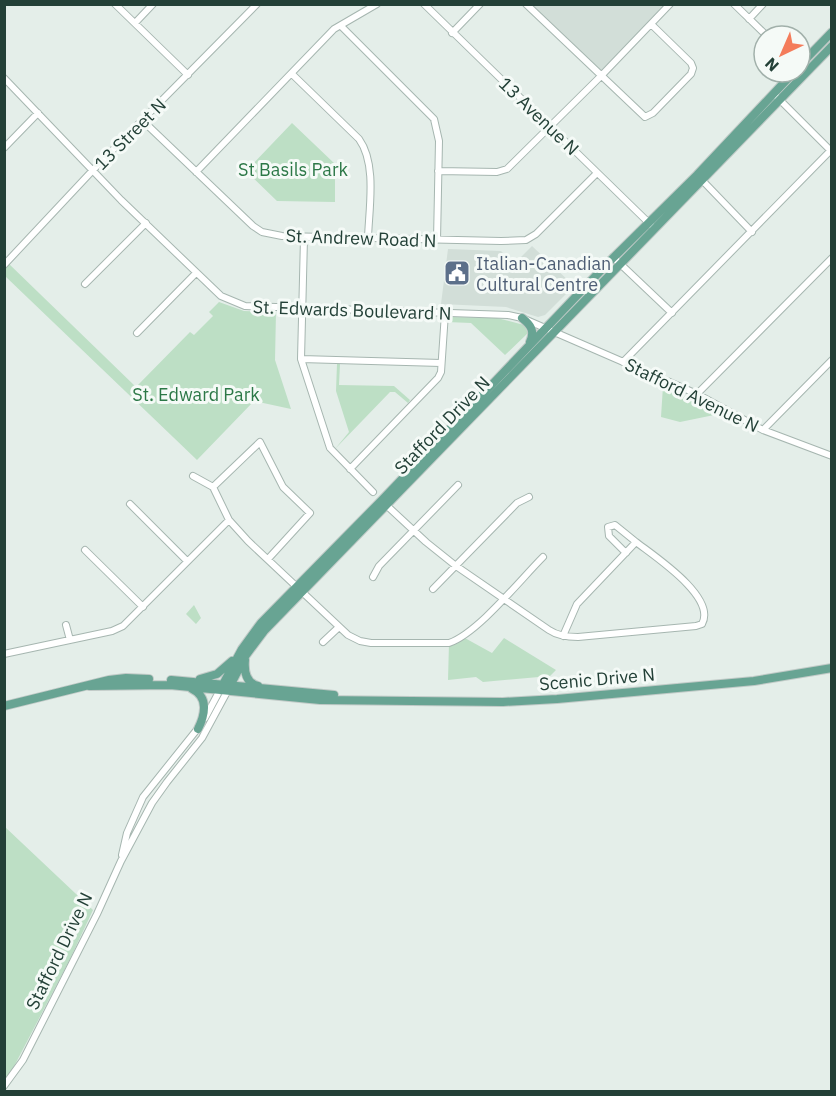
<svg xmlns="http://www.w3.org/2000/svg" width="836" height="1096" font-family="'IBM Plex Sans',sans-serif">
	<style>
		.built { fill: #d2ded8 }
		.green { fill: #bddfc5 }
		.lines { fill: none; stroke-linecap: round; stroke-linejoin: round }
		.minor-casing { stroke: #a6b6b0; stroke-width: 8 }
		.major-casing { stroke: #c1cac7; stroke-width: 10 }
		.minor { stroke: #fff; stroke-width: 6 }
		.major { stroke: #68a493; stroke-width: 8 }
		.labels { text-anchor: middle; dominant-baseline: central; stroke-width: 6; stroke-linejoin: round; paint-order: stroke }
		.street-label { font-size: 18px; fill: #234037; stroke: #f5faf7 }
		.park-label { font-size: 18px; fill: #2c7847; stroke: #f5faf7 }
		.service-label { font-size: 18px; fill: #4e5e75; stroke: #f5faf7; text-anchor: start }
	</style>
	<rect width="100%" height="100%" fill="#e4eee9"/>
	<!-- built -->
	<path class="built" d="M526,5H670L601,76Z
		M532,246L574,286L545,315L538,317L506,307L441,304L448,249L501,251L514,264Z"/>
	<!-- green -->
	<path class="green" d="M292,123L335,164V202L277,201L246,171Z
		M7,262L136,387L190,332L194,335L213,316L209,312L219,302L244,311L276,312L275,360L291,409L254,401L197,460L5,276L4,265Z
		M451,317L497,318L524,325L528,333L505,355L471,323L447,322Z
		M337,364H340L339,385L394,386L410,400L408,403L395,392H390L335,449L349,432L336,391Z
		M663,386L719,414L680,422L661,417Z
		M194,605L201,618L196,624L186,614Z
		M463,637L492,653L504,638L556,670L550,676L483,682L476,677L448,680L449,643Z
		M4,826L93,910L70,959L8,1078L4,1074Z"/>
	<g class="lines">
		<!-- minor casing -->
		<g class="minor-casing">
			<path id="minor" d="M115,4L188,75
				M424,4L651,225
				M526,4L645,117L653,113L691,74L693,68L691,63L651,24
				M734,4L767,36
				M749,19L763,4
				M135,23L153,4
				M341,26L434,119L439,141L437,240
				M452,33L480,4
				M292,74L359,139C377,164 369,208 368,238
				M4,78L121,200L221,296L245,306L508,315L522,318L697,394L763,430L832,456
				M777,97L830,150
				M143,121L253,226L262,232L282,236L501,241L526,240L536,234L597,173
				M4,148L38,113
				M438,171L497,172L507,169L601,76L670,4
				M196,172L334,29L377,4
				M700,178L752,232
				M304,238L301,359L330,448L373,492
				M613,257L672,313
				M4,265L93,170L257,4
				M85,284L146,223
				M137,333L196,273
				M301,359L441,363
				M623,362L832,149
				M697,394L832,258
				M763,430L832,360
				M350,469L438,378L441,372L445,313
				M193,476L213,487L229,520L248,541L348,635L360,641L371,643H449C478,633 520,580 543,557
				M213,487L260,442L283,487L310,513L268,559
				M384,503L426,542L456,566L549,630C558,636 567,637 578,637L696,626L702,624C717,597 654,556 636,542L577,604L563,636
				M130,504L187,561
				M85,550L143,607
				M626,553L609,536L608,527L615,525L636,542
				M373,577L379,566L458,485
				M433,589L517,503L529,497
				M66,625L70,640
				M323,642L339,627
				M4,654L112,631L123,626L229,520
				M205,718L220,690
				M122,855L127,833L143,797L199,727
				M4,1086L23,1060L97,914L121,861L152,803L167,782L202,738L228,690"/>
		</g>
		<!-- major casing -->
		<g class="major-casing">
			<path id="major" d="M800,65L832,32
				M522,318C531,325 535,331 530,342
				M245,660C244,671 246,683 258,686
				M200,679L217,674L232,661
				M171,680L334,695
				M89,686L170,685L320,700L503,702L557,699L754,681L832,668
				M192,689C209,697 205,715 198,729
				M220,690L242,649L261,623L382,500L608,263L697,175L794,72
				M228,690L246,655L264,631L832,46
				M4,706L109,680L126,678L149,679"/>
		</g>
		<!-- minor -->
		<use href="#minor" class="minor"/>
		<!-- major -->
		<use href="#major" class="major"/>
	</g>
	<!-- icons -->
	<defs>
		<g id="civic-square" transform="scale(1.35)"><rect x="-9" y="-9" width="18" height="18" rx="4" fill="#5c6f8a" stroke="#f5faf7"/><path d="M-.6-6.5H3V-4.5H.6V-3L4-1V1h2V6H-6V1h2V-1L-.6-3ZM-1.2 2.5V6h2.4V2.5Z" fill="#fff"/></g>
	</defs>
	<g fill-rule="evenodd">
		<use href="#civic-square" x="457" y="273"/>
	</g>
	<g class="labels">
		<!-- street labels -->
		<g class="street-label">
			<text transform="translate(539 116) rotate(44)">13 Avenue N</text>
			<text transform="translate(130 134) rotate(-45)">13 Street N</text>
			<text transform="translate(361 238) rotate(2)">St. Andrew Road N</text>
			<text transform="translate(352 310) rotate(2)">St. Edwards Boulevard N</text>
			<text transform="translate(692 395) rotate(26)">Stafford Avenue N</text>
			<text transform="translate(442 425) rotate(-46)">Stafford Drive N</text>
			<text transform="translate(597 679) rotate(-5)">Scenic Drive N</text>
			<text transform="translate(59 951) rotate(-64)">Stafford Drive N</text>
		</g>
		<!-- park labels -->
		<g class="park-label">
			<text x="293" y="169">St Basils Park</text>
			<text x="196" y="394">St. Edward Park</text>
		</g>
		<!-- service labels -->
		<g class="service-label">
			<text x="476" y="263">Italian-Canadian<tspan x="476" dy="21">Cultural Centre</tspan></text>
		</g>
	</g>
	<!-- border -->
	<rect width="836" height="1096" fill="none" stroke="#234037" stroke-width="12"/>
	<!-- north arrow -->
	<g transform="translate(782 54) rotate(224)"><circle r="28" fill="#f5faf7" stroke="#a1b0aa" stroke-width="1.5"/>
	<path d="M0-4.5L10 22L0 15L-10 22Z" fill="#f47c5b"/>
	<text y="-9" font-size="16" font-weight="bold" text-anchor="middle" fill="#234037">N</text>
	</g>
</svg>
